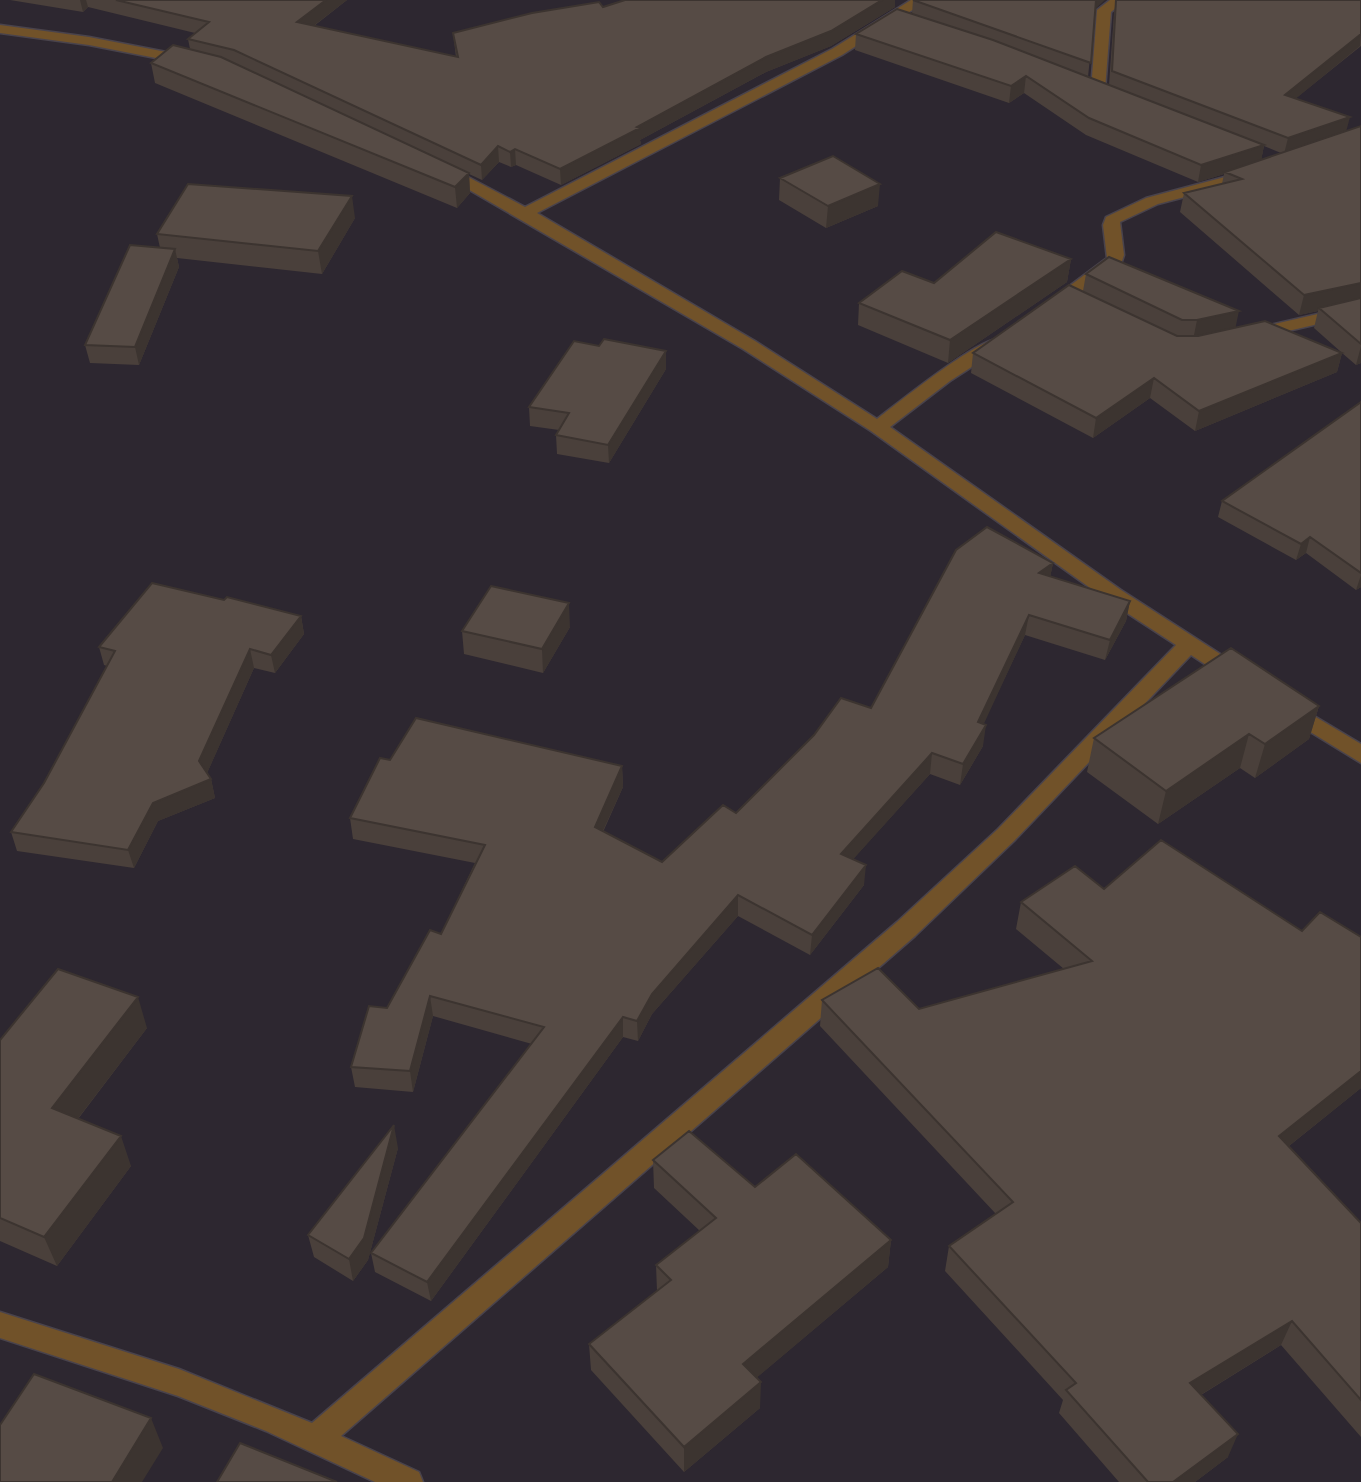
<svg xmlns="http://www.w3.org/2000/svg" width="1361" height="1482" font-family="'Noto Serif',serif">
	<style>
		.lines { fill: none; stroke-linecap: round; stroke-linejoin: round }
		.minor-casing { stroke: #49434c; stroke-width: 3 }
		.minor { fill: #715229; fill-rule: evenodd }
		.wall { fill: #4a403b; fill-rule: evenodd }
		.shaded-wall { fill: #3c3430 }
		.building { fill: #564b45; stroke: #3c3430; stroke-width: 2 }
	</style>
	<rect width="100%" height="100%" fill="#2d2730"/>
	<g class="lines">
		<!-- minor casing -->
		<g class="minor-casing">
			<path id="minor" d="M911,0H928L842,55L537,213L755,341L877,419C898,403 984,333 1004,338L1007,342L1004,346L950,381L890,427L1121,590L1245,670L1248,675L1245,680H1229L1191,655L1014,841L915,936L341,1436L419,1472L423,1482H375L266,1431L178,1396L0,1338V1312L179,1369L312,1423L897,922L998,829L1176,645L1107,600L871,431L743,349L435,170L437,167H449L525,207L832,49Z
				M1110,0H1126L1111,12L1105,90L1098,94L1091,90L1097,10Z
				M0,25L89,37L192,57L199,61L192,65L89,45L0,33Z
				M1251,170L1259,175L1257,178L1158,204L1120,222L1124,255L1121,264L1059,309H1047L1044,305L1107,258L1103,225L1106,217L1146,198Z
				M1361,304V314L1254,339L1245,334L1248,330Z
				M1289,701L1361,744V763L1281,714L1278,709L1281,704Z"/>
		</g>
		<!-- minor -->
		<use href="#minor" class="minor"/>
	</g>
	<!-- wall -->
	<path class="wall" d="M10,0H347L314,26L456,57L453,33L603,7L625,0H895V7L831,46L766,72L640,140L641,144L561,185L516,165L511,167L499,162L482,180L469,174L470,193L457,208L155,83L151,63L190,49L188,39L195,33L88,7L83,12Z
		M913,0L1095,9L1088,77L1109,85L1114,14L1116,0H1361V46L1296,98L1346,131L1361,126V363L1356,365L1342,353L1337,372L1195,431L1150,398L1093,438L971,373L973,353L1083,291L1086,274L1236,327L1341,352L1314,328L1318,311L1299,315L1180,212L1184,193L1222,184L1224,174L1198,182L1086,135L1024,93L1009,103L855,50L856,34L912,14ZM1264,146L1281,153L1261,160Z
		M780,178L878,206L826,228L779,200Z
		M355,218L322,274L177,258L179,267L139,365L90,363L85,345L160,248L157,234Z
		M1071,259L1067,282L948,363L858,325L859,303L934,283Z
		M599,346L666,351V369L609,463L557,454L556,435L559,430L530,426L529,407Z
		M1361,402V587L1356,590L1306,553L1296,560L1218,517L1222,501Z
		M1053,563L1050,577L1130,601L1126,621L1105,660L1025,635L983,724V746L960,785L930,774L853,859L864,885L810,955L738,916L652,1014L638,1041L623,1037L431,1301L375,1272L371,1253L532,1044L433,1016L413,1092L355,1087L351,1067L387,1008L441,934L475,863L353,839L350,818L390,760L622,766L623,787L603,832L662,862L736,813L871,708Z
		M224,600L301,616L304,634L275,673L254,668L207,773L211,779L215,798L158,821L134,868L17,851L11,832L44,783L107,666L104,665L99,647Z
		M570,627L543,673L464,654L462,631Z
		M1319,706L1309,739L1255,778L1240,768L1158,824L1087,772L1094,738Z
		M1104,889L1302,931L1361,937V1088L1289,1146L1361,1223V1437L1281,1345L1201,1395L1228,1457L1195,1482H1119L1059,1413L1063,1400L945,1271L949,1246L996,1214L820,1026L822,1000L919,1009L1064,969L1016,929L1021,902Z
		M147,1028L78,1119L131,1166L57,1266L0,1241V1040Z
		M398,1148L368,1260L353,1281L314,1257L308,1235Z
		M653,1160L755,1187L891,1240L888,1267L756,1378L760,1408L684,1472L591,1370L589,1344L657,1291L656,1265L700,1231L654,1188Z"/>
	<!-- shaded-wall -->
	<path class="shaded-wall" d="M80,0H86L88,7L83,12Z
		M326,0H347L299,37L297,22Z
		M882,0H895V7L831,46L766,72L640,140L641,144L561,185L560,169L766,57Z
		M1096,0H1105L1094,10Z
		M1361,34L1360,46L1282,110L1285,95Z
		M1026,76L1024,93L1009,103L1011,86Z
		M1350,117L1346,132L1284,154L1288,138Z
		M1264,145L1261,162L1225,172L1224,174L1198,182L1201,165Z
		M498,146L499,162L482,180L481,165Z
		M515,149L516,165L511,167L510,152Z
		M469,173L470,193L457,208L455,187Z
		M880,184L878,206L826,228L828,206Z
		M352,196L355,218L322,274L318,251Z
		M175,249L179,267L139,365L135,347Z
		M1071,259L1067,282L948,363L950,340Z
		M1361,283V302L1319,308L1318,311L1299,315L1304,295Z
		M1239,311L1235,330L1193,340L1197,320Z
		M1361,346V363L1356,365Z
		M666,351V369L609,463L608,445Z
		M1342,353L1337,372L1195,431L1199,411Z
		M1154,378L1150,398L1093,438L1096,418Z
		M1310,537L1306,553L1296,560L1301,544Z
		M1053,563L1049,583L1039,573Z
		M1361,575V587L1356,590Z
		M1130,601L1126,621L1105,660L1110,640Z
		M569,603L570,627L543,673L542,649Z
		M1029,615L1025,635L975,743L978,722Z
		M301,616L304,634L275,673L271,655Z
		M250,649L254,668L204,780L199,761Z
		M1319,706L1309,739L1255,778L1265,744Z
		M986,725L983,746L960,785L963,764Z
		M1249,734L1240,768L1158,824L1166,791Z
		M932,753L930,774L839,875L841,854Z
		M622,766L623,787L595,848V827Z
		M211,779L215,798L158,821L134,868L128,850L153,803Z
		M866,865L864,885L810,955L812,935Z
		M738,895V916L652,1014L638,1041L637,1021L652,994Z
		M430,996L433,1016L413,1092L410,1071Z
		M138,997L147,1028L63,1138L52,1108Z
		M623,1017V1037L431,1301L427,1282Z
		M1361,1071V1088L1270,1161L1279,1136Z
		M394,1125L398,1148L368,1260L353,1281L349,1259Z
		M121,1136L131,1166L57,1266L44,1237Z
		M891,1240L888,1267L742,1390L743,1364Z
		M1292,1321L1281,1345L1181,1407L1190,1383Z
		M761,1382L760,1408L684,1472V1447Z
		M151,1418L163,1448L142,1482H112Z
		M1238,1434L1228,1457L1195,1482H1173Z"/>
	<!-- building -->
	<path class="building" d="M116,0H326L297,22L458,57L453,33L532,13L599,2L603,7L625,0H882L831,31L766,57L637,127L640,128L560,169L515,149L510,152L498,146L481,165L234,50L188,39L209,22Z
		M913,0H1096L1091,63Z
		M1116,0H1361V34L1285,95L1350,117L1288,138L1112,71Z
		M897,9L993,40L1264,145L1201,165L1089,118L1026,76L1011,86L856,34Z
		M173,45L221,57L469,173L455,187L151,63Z
		M1361,126V283L1304,295L1184,193L1242,179L1225,172Z
		M833,156L880,184L828,206L780,178Z
		M188,184L352,196L318,251L157,234Z
		M996,232L1071,259L950,340L859,303L902,271L934,283Z
		M130,245L175,249L135,347L85,345Z
		M1109,257L1239,311L1197,320H1182L1086,274Z
		M1069,285L1177,336H1198L1265,321L1342,353L1199,411L1154,378L1096,418L973,353Z
		M1361,298V344L1319,308Z
		M604,339L666,351L608,445L556,435L569,413L529,407L574,341L599,346Z
		M1361,402V573L1310,537L1301,544L1222,501Z
		M987,527L1053,563L1039,573L1130,601L1110,640L1029,615L978,722L986,725L963,764L932,753L841,854L866,865L812,935L738,895L652,994L637,1021L623,1017L427,1282L371,1253L544,1027L430,996L410,1071L351,1067L369,1006L387,1008L430,930L441,934L485,845L350,818L380,758L390,760L416,718L622,766L595,827L662,862L723,805L736,813L814,735L841,698L871,708L956,550Z
		M152,583L224,600L227,597L301,616L271,655L250,649L199,761L211,779L153,803L128,850L11,832L44,783L115,651L99,647Z
		M491,586L569,603L542,649L462,631Z
		M1231,648L1319,706L1265,744L1249,734L1166,791L1094,738Z
		M1161,840L1302,931L1320,912L1361,937V1071L1279,1136L1361,1223V1400L1292,1321L1190,1383L1238,1434L1173,1482H1148L1066,1390L1076,1383L949,1246L1013,1202L822,1000L878,968L919,1009L1092,961L1021,902L1075,866L1104,889Z
		M58,969L138,997L52,1108L121,1136L44,1237L0,1218V1040Z
		M394,1125L364,1238L349,1259L308,1235Z
		M689,1131L755,1187L796,1154L891,1240L743,1364L761,1382L684,1447L589,1344L671,1280L656,1265L716,1218L653,1160Z
		M34,1374L151,1418L112,1482H0V1425Z
		M240,1443L337,1482H217Z"/>
</svg>
